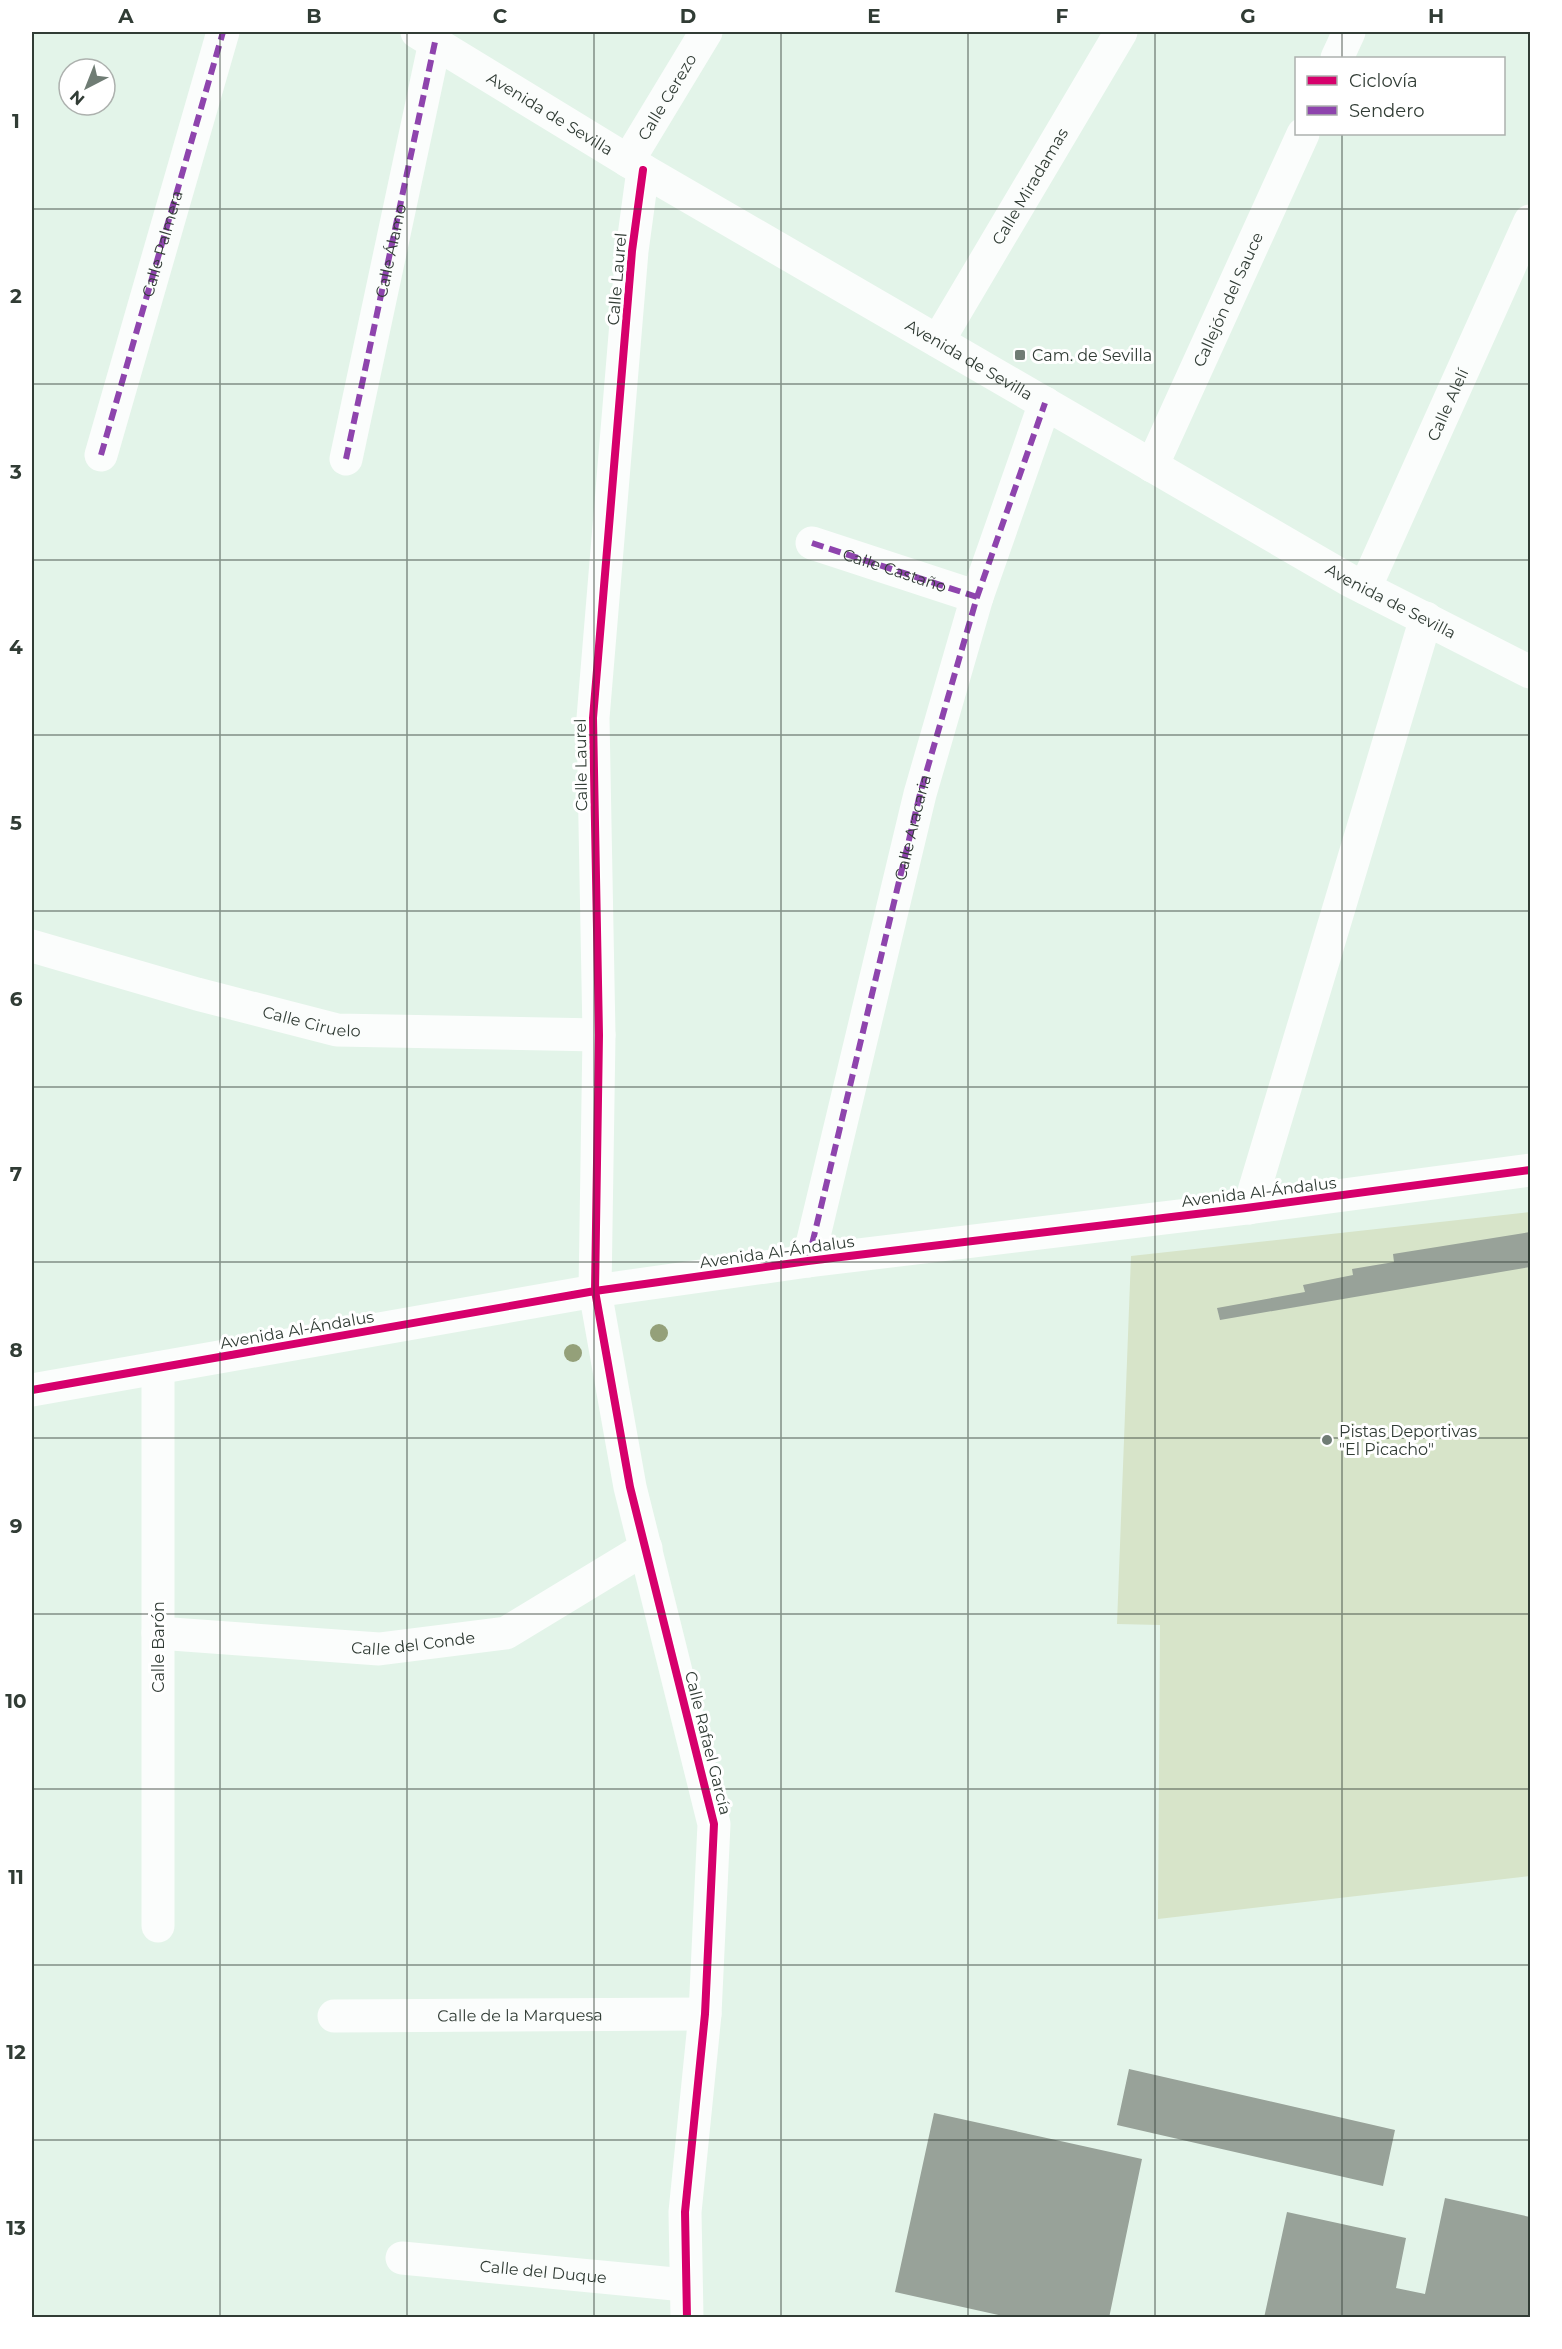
<svg xmlns="http://www.w3.org/2000/svg" width="1562" height="2349" font-family="Montserrat,sans-serif">
	<style>
		.green { fill: #d7e4c9 }
		.building { fill: #98a299 }
		.lines { fill: none; stroke-linecap: round; stroke-linejoin: round }
		.street { stroke: #fbfdfc; stroke-width: 33 }
		.secondary { stroke: #fbfdfc; stroke-width: 33 }
		.quiet { stroke: #8e44ad; stroke-width: 6; stroke-dasharray: 12 6; stroke-linecap: butt }
		.cycleway-casing { stroke: #fff; stroke-width: 11 }
		.cycleway { stroke: #d6006c; stroke-width: 8 }
		.tree { fill: #94a079 }
		.grid { fill: none; stroke: #313c35; stroke-width: 1.5; stroke-opacity: 0.55 }
		.poi-dot { fill: #6f7c74; stroke: #fff; stroke-width: 2 }
		.labels { text-anchor: middle; dominant-baseline: central; stroke-width: 6; stroke-linejoin: round; paint-order: stroke }
		.street-label { font-size: 16px; fill: #313c35; stroke: #fff }
		.poi-label { font-size: 16px; fill: #313c35; stroke: #fff; text-anchor: start }
		.neatline { fill: none; stroke: #313c35; stroke-width: 2 }
		.grid-label { font-size: 20px; text-anchor: middle; font-weight: bold; fill: #313c35 }
	</style>
	<rect width="100%" height="100%" fill="#e3f4e9"/>
	<!-- green -->
	<path class="green" d="M1530,1212V1876L1158,1919L1160,1625L1117,1624L1131,1256Z"/>
	<!-- building -->
	<path class="building" d="M1530,1232V1267L1220,1320L1217,1308L1305,1292L1303,1285L1353,1275L1352,1269L1394,1262L1393,1254Z
		M1129,2069L1395,2130L1383,2186L1117,2125Z
		M934,2113L1142,2159L1109,2318H1012L895,2292Z
		M1445,2198L1530,2217V2318H1264L1287,2212L1406,2238L1396,2288L1425,2294Z"/>
	<g class="lines">
		<!-- street -->
		<g class="street">
			<path d="M1337,58L1349,32"/>
			<path id="s1" d="M628,161L706,32"/>
			<path d="M643,170L632,251L593,718L599,1035L595,1291L630,1487L714,1824L705,2014L685,2212L687,2318"/>
			<path id="s2" d="M938,341L1121,32"/>
			<path id="s3" d="M101,455L223,32"/>
			<path d="M346,459L435,42"/>
			<path id="s4" d="M1152,466L1303,134"/>
			<path id="s5" d="M812,543L977,597"/>
			<path id="s6" d="M1365,588L1530,221"/>
			<path id="s7" d="M32,946L197,994L337,1030L599,1035"/>
			<path d="M1249,1208L1426,618"/>
			<path id="s8" d="M808,1261L920,794L977,597L1045,403"/>
			<path id="s9" d="M158,1633L379,1649L506,1633L646,1548"/>
			<path d="M158,1926V1368"/>
			<path id="s10" d="M334,2016L705,2014"/>
			<path id="s11" d="M402,2258L685,2285"/>
		</g>
		<!-- secondary -->
		<g class="secondary">
			<path id="s12" d="M417,32L643,170L1349,580L1530,672"/>
			<path d="M32,1390L595,1291L808,1261L1246,1208L1530,1170"/>
		</g>
		<!-- quiet -->
		<g class="quiet">
			<path d="M101,455L223,32"/>
			<path id="s13" d="M346,459L435,42"/>
			<path d="M812,543L977,597"/>
			<path d="M808,1261L920,794L977,597L1045,403"/>
		</g>
		<!-- cycleway casing -->
		<g class="cycleway-casing">
			<path id="cycleway" d="M643,170L632,251L593,718L599,1035L595,1291L630,1487L714,1824L705,2014L685,2212L687,2318
				M32,1390L595,1291L808,1261L1246,1208L1530,1170"/>
		</g>
		<!-- cycleway -->
		<use href="#cycleway" class="cycleway"/>
	</g>
	<!-- trees -->
	<g class="tree">
		<circle cx="659" cy="1333" r="9"/>
		<circle cx="573" cy="1353" r="9"/>
	</g>
	<!-- grid -->
	<path class="grid" d="M220,32V2318M407,32V2318M594,32V2318M781,32V2318M968,32V2318M1155,32V2318M1342,32V58M1342,134V2318M32,209H1530M32,384H1530M32,560H1530M32,735H1530M32,911H1530M32,1087H1530M32,1262H1530M32,1438H1530M32,1614H1530M32,1789H1530M32,1965H1530M32,2140H1530"/>
	<!-- markers -->
	<g class="poi-dot">
		<rect x="1014" y="349" width="12" height="12" rx="3"/>
		<circle cx="1327" cy="1440" r="6"/>
	</g>
	<g class="labels">
		<!-- street labels -->
		<g class="street-label">
			<text stroke="none"><textPath href="#s1" startOffset="75">Calle Cerezo</textPath></text>
			<text stroke="none"><textPath href="#s12" startOffset="156">Avenida de Sevilla</textPath></text>
			<text stroke="none"><textPath href="#s2" startOffset="180">Calle Miradamas</textPath></text>
			<text stroke="none"><textPath href="#s3" startOffset="220">Calle Palmera</textPath></text>
			<text stroke="none"><textPath href="#s13" startOffset="213">Calle Álamo</textPath></text>
			<text transform="translate(617 279) rotate(-85)">Calle Laurel</text>
			<text stroke="none"><textPath href="#s4" startOffset="183">Callejón del Sauce</textPath></text>
			<text stroke="none"><textPath href="#s12" startOffset="642">Avenida de Sevilla</textPath></text>
			<text stroke="none"><textPath href="#s6" startOffset="201">Calle Alelí</textPath></text>
			<text stroke="none"><textPath href="#s5" startOffset="87">Calle Castaño</textPath></text>
			<text stroke="none"><textPath href="#s12" startOffset="1128">Avenida de Sevilla</textPath></text>
			<text transform="translate(581 765) rotate(-91)">Calle Laurel</text>
			<text stroke="none"><textPath href="#s8" startOffset="446">Calle Aracaria</textPath></text>
			<text stroke="none"><textPath href="#s7" startOffset="290">Calle Ciruelo</textPath></text>
			<text transform="translate(1259 1192) rotate(-7)">Avenida Al-Ándalus</text>
			<text transform="translate(777 1252) rotate(-8)">Avenida Al-Ándalus</text>
			<text transform="translate(297 1330) rotate(-10)">Avenida Al-Ándalus</text>
			<text stroke="none"><textPath href="#s9" startOffset="256">Calle del Conde</textPath></text>
			<text transform="translate(158 1647) rotate(-90)">Calle Barón</text>
			<text transform="translate(708 1743) rotate(76)">Calle Rafael García</text>
			<text stroke="none"><textPath href="#s10" startOffset="186">Calle de la Marquesa</textPath></text>
			<text stroke="none"><textPath href="#s11" startOffset="142">Calle del Duque</textPath></text>
		</g>
		<!-- poi labels -->
		<g class="poi-label">
			<text x="1032" y="355">Cam. de Sevilla</text>
			<text x="1339" y="1431">Pistas Deportivas<tspan x="1339" dy="18">"El Picacho"</tspan></text>
		</g>
	</g>
	<!-- border -->
	<rect width="1562" height="2349" fill="none" stroke="#ffffff" stroke-width="66"/>
	<!-- legend -->
	<rect x="1295" y="57" width="210" height="78" fill="#ffffff" stroke="#adb1ae" stroke-width="1.5"/>
	<rect x="1307" y="76" width="30" height="9" fill="#d6006c" stroke="#adb1ae" stroke-width="1.5"/>
	<text x="1349" y="87" font-size="18" fill="#313c35">Ciclovía</text>
	<rect x="1307" y="106" width="30" height="9" fill="#8e44ad" stroke="#adb1ae" stroke-width="1.5"/>
	<text x="1349" y="117" font-size="18" fill="#313c35">Sendero</text>
	<!-- north arrow -->
	<g transform="translate(87 87) rotate(222)"><circle r="28" fill="#ffffff" stroke="#adb1ae" stroke-width="1.5"/>
	<path d="M0-4.5L10 22L0 15L-10 22Z" fill="#6f7c74"/>
	<text y="-9" font-size="16" font-weight="bold" text-anchor="middle" fill="#313c35">N</text>
	</g>
	<rect x="33" y="33" width="1496" height="2283" class="neatline"/>
	<g class="grid-label">
		<text x="126" y="23">A</text>
		<text x="314" y="23">B</text>
		<text x="500" y="23">C</text>
		<text x="688" y="23">D</text>
		<text x="874" y="23">E</text>
		<text x="1062" y="23">F</text>
		<text x="1248" y="23">G</text>
		<text x="1436" y="23">H</text>
		<text x="16" y="128">1</text>
		<text x="16" y="303">2</text>
		<text x="16" y="479">3</text>
		<text x="16" y="654">4</text>
		<text x="16" y="830">5</text>
		<text x="16" y="1006">6</text>
		<text x="16" y="1181">7</text>
		<text x="16" y="1357">8</text>
		<text x="16" y="1533">9</text>
		<text x="16" y="1708">10</text>
		<text x="16" y="1884">11</text>
		<text x="16" y="2059">12</text>
		<text x="16" y="2235">13</text>
	</g>
</svg>
